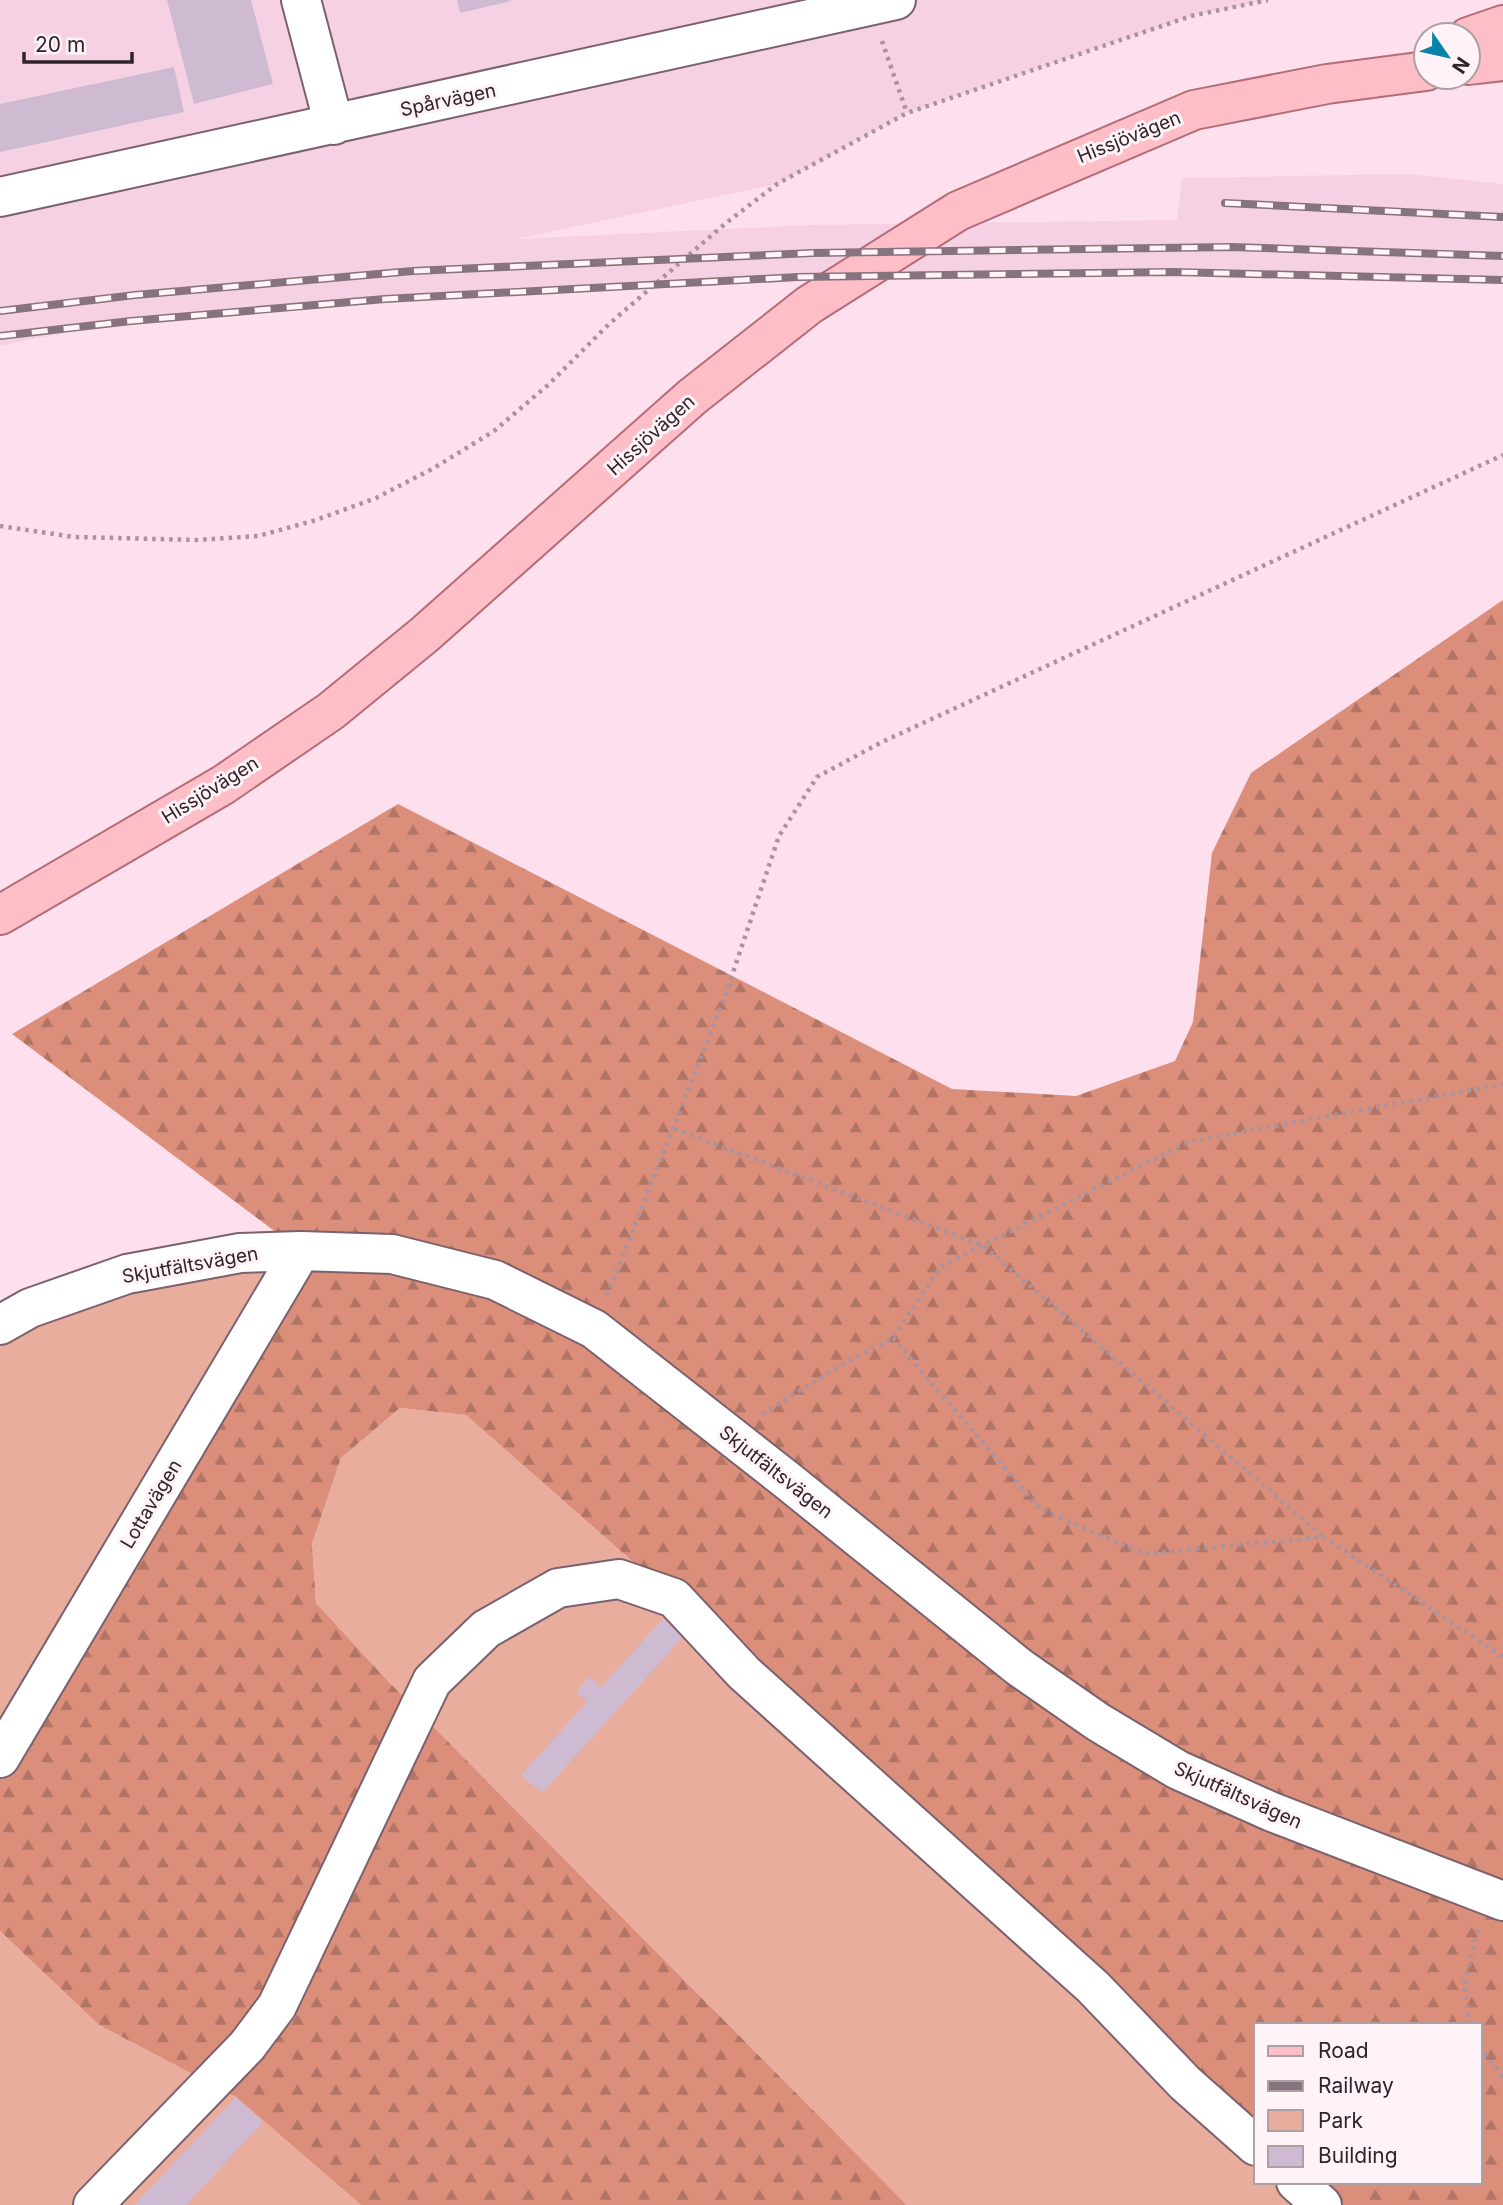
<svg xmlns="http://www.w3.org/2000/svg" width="1503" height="2205" font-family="Inter,sans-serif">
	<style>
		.built { fill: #f6d1e3 }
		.green { fill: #e9ad9d }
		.forest { fill: url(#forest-firs) }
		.building { fill: #cebad1 }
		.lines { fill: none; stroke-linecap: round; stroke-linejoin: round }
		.minor-casing { stroke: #7a616d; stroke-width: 42 }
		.major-casing { stroke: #b46c77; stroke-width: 42 }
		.path { stroke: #aa939e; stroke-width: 4.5; stroke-dasharray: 3.5 5; stroke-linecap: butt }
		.minor { stroke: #fff; stroke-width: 38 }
		.major { stroke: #fdbec7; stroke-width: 38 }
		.rail-casing { stroke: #86737d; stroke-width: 8 }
		.rail { stroke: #fff3f8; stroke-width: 5; stroke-dasharray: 16; stroke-linecap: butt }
		.labels { text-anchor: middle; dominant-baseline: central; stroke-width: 6; stroke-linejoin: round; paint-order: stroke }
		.street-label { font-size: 19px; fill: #2f242a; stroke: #fff3f8 }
	</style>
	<defs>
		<pattern id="forest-firs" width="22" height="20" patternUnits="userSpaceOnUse" patternTransform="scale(1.75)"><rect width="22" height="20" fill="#db8e7a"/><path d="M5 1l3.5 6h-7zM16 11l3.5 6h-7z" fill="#b27464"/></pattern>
	</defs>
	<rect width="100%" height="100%" fill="#fedfee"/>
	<!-- built -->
	<path class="built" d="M0,0H1268L1191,16L907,113L777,184L516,239L810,225L1177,220L1182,178L1408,174L1503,184V283L1230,274L812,280L415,299L138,322L83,329L0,346Z"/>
	<!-- green -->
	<path class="green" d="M301,1251L0,1758V1325Z
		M400,1408L466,1415L674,1598L1256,2146V2182H1296L1322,2205H907L387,1680L316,1603L312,1544L341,1458Z
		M0,1931L99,2025L236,2097L361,2205H0Z"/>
	<!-- forest -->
	<path class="forest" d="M1503,600V2205H1322L1296,2182H1480V2025H1256V2146L674,1598L466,1415L400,1408L341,1458L312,1544L316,1603L387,1680L907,2205H361L236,2097L99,2025L0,1931V1758L301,1251L12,1034L398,804L952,1089L1076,1096L1175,1061L1193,1022L1212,853L1251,773Z"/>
	<!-- building -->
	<path class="building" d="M167,0H251L273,84L194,104Z
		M457,0H511V1L460,13Z
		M174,67L184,112L0,152V104Z
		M663,1619L683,1637L542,1793L521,1775L587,1702L576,1692L590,1677L601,1687Z
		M236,2097L263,2122L186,2205H134Z"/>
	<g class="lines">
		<!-- minor casing -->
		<g class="minor-casing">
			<path id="minor" d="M301,0L334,125
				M0,197L896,0
				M0,1325L30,1308L127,1274L240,1253L301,1251L392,1254L495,1280L594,1329L788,1481L1019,1667L1098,1722L1178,1770L1272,1812L1503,1901
				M0,1758L301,1251
				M1296,2182L1322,2205
				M93,2205L247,2046L277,2006L432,1681L486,1629L558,1588L619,1579L674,1598L744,1673L1093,1987L1185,2083L1256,2146"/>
		</g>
		<!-- major casing -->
		<g class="major-casing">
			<path id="major" d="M1468,37L1503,25
				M1468,65L1503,61
				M0,915L223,785L331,711L424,635L692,397L809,305L958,211L1194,110L1327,84L1426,71"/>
		</g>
		<!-- path -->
		<path class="path" d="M882,41L907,113
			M0,526L74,537L197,540L258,536L316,520L376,498L434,468L494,431L548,385L609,324L726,223L777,184L907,113L1191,16L1268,0
			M674,1129L982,1245L1324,1537
			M607,1296L724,999L779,836L817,777L882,742L1503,455
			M893,1338L1040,1509L1144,1554L1324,1537L1503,1657
			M762,1414L845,1363L893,1338L941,1266L1188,1142L1503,1084
			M1470,2025L1464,1985L1478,1929
			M1480,2047L1503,2077"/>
		<!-- minor -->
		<use href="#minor" class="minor"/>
		<!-- major -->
		<use href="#major" class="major"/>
		<!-- rail casing -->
		<g class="rail-casing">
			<path id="rail" d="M1225,203L1503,217
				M0,311L135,295L413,271L812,253L1231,247L1503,256
				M0,336L131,321L385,299L798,277L1173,272L1503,280"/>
		</g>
		<!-- rail -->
		<use href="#rail" class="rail"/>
	</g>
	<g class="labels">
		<!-- street labels -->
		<g class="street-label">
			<text transform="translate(448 100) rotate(-12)">Spårvägen</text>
			<text transform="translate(1129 137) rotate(-22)">Hissjövägen</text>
			<text transform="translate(651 435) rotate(-42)">Hissjövägen</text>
			<text transform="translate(210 790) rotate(-32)">Hissjövägen</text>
			<text transform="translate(190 1265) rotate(-10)">Skjutfältsvägen</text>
			<text transform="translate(776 1472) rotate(38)">Skjutfältsvägen</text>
			<text transform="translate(151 1504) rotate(-59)">Lottavägen</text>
			<text transform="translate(1238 1795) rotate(24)">Skjutfältsvägen</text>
		</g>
	</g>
	<!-- legend -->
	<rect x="1254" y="2023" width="228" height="161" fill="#fff3f8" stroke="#aca0a6" stroke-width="2"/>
	<rect x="1268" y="2046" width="35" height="10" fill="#fdbec7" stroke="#aca0a6" stroke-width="2"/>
	<text x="1318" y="2058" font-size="21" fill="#2f242a">Road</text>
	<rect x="1268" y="2081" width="35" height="10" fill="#86737d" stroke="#aca0a6" stroke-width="2"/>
	<text x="1318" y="2093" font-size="21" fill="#2f242a">Railway</text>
	<rect x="1268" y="2110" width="35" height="21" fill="#e9ad9d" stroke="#aca0a6" stroke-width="2"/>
	<text x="1318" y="2128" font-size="21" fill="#2f242a">Park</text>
	<rect x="1268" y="2146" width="35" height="21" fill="#cebad1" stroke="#aca0a6" stroke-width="2"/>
	<text x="1318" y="2163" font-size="21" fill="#2f242a">Building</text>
	<!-- north arrow -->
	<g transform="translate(1447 56) rotate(124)"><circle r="33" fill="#fff3f8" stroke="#aca0a6" stroke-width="2"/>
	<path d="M0-5L12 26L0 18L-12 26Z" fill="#0784a9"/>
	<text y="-10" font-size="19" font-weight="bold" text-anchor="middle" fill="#2f242a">N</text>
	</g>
	<!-- scale -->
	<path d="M24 52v10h108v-10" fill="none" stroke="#2f242a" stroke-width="3.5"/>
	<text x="35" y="52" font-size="21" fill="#2f242a" stroke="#fff3f8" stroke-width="5" paint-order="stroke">20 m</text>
</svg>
